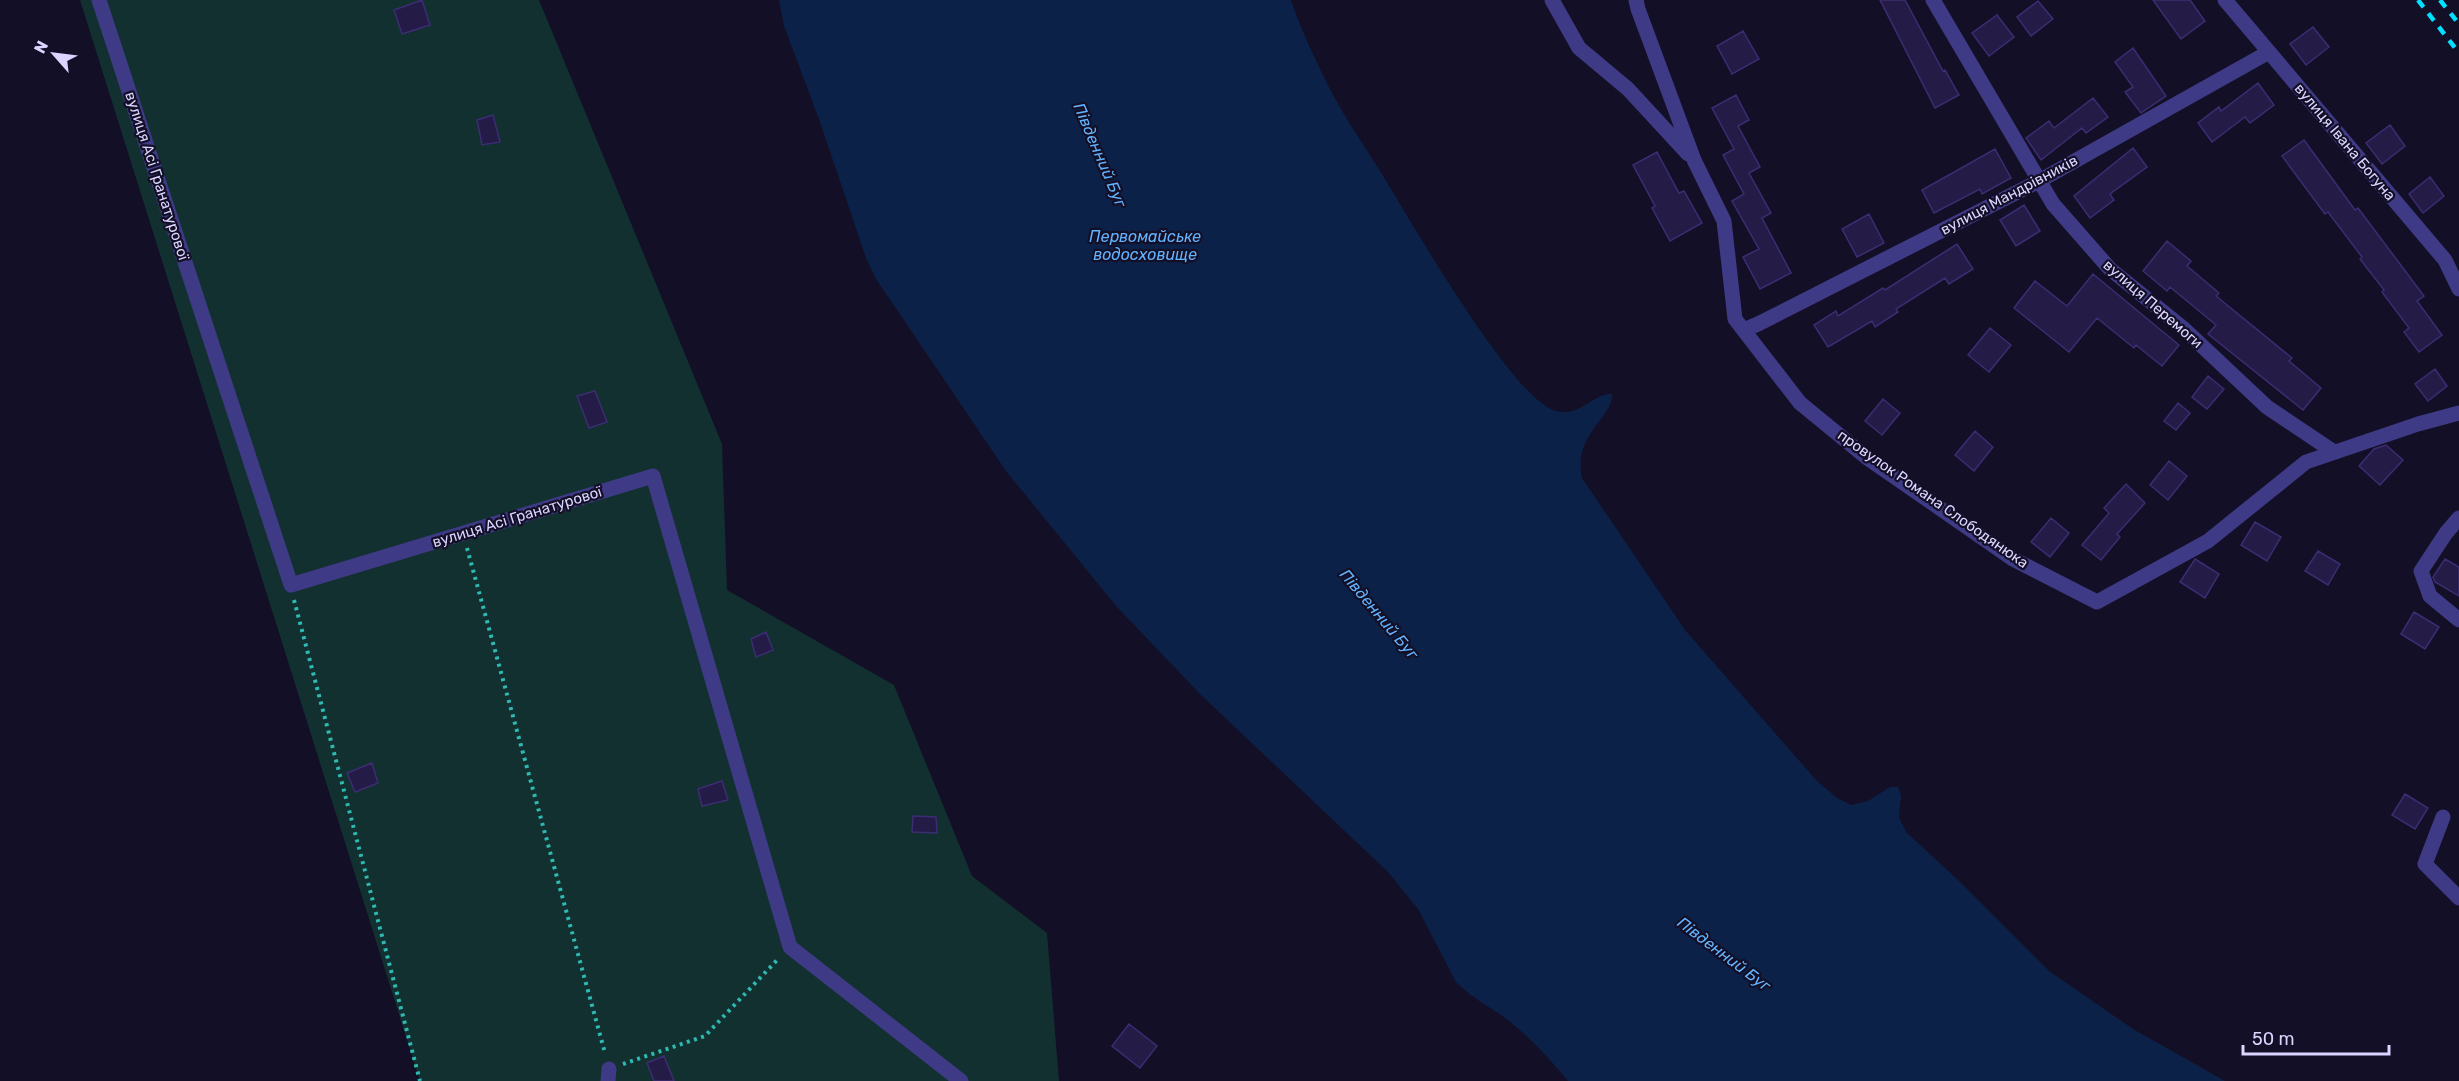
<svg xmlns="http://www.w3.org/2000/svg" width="2459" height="1081" font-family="Rubik,sans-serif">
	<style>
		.green { fill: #123030 }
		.water { fill: #0c2148 }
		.building { fill: #251b47; stroke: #3c2d73; stroke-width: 1.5 }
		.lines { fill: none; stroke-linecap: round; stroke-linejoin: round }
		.path { stroke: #2eb9b3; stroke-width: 4; stroke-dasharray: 3 4.5; stroke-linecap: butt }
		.minor { stroke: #3e3a85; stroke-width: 15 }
		.rail { stroke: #00e1ff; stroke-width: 4.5; stroke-dasharray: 9 8; stroke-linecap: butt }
		.labels { text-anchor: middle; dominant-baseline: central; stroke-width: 4.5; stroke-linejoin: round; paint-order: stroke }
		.street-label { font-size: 15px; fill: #dad4ff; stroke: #130f26 }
		.water-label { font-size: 16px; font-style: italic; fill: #62b3ff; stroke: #130f26 }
	</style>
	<rect width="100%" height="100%" fill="#130f26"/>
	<!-- green -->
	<path class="green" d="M80,0H539L722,444L727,590L894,685L972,876L1047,933L1059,1081H420Z"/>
	<!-- water -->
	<path class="water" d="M779,0H1291C1301,30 1315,59 1329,87C1346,121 1369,152 1388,184C1416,230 1510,393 1553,410C1578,420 1594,392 1612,394C1614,417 1572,435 1582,478L1685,630L1817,781L1837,798L1851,805L1868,801L1890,787H1898L1901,796L1899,817L1906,832L1956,878L2049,971L2133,1029L2225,1081H1568C1549,1058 1529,1036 1505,1018C1489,1006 1470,997 1456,982L1418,909L1388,872L1200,694L1117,607L1006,471L876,279L866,258L820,122L784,26Z"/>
	<!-- building -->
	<path class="building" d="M422,0L430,25L402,34L394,10Z
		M1880,0H1905L1943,71L1945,70L1959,95L1935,108Z
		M2153,0H2190L2205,21L2181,39Z
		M2038,1L2053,19L2031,36L2017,17Z
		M1997,15L2014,37L1989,56L1972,33Z
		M2313,27L2329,47L2306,65L2290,44Z
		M1743,31L1759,59L1732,74L1717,46Z
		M2133,48L2166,96L2141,113L2125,92L2133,87L2115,62Z
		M2258,83L2274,105L2250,123L2245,117L2212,142L2198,123L2219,107L2221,111Z
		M1736,95L1749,120L1738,126L1760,167L1749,173L1771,213L1762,218L1791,273L1760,289L1743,257L1759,249L1732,201L1744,194L1723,155L1734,149L1712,108Z
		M2093,98L2108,117L2086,133L2082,128L2041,160L2026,138L2049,121L2054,128Z
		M493,115L500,142L482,145L477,120Z
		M2390,125L2405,146L2382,164L2366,143Z
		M2304,140L2355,210L2358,208L2424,296L2417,301L2442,335L2419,352L2404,332L2409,328L2382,292L2384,290L2360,259L2362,257L2328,212L2325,214L2282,156Z
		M2133,148L2147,167L2110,194L2114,200L2090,218L2074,196Z
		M1995,149L2011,178L1982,194L1980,189L1934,213L1922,190Z
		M1657,152L1679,193L1684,191L1702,223L1670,241L1652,208L1655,206L1633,165Z
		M2430,177L2444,196L2423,213L2409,194Z
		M2024,205L2040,231L2016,246L2000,220Z
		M1869,214L1884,243L1857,257L1842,229Z
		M2167,241L2191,261L2187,266L2219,293L2216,296L2292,358L2289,361L2321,388L2303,410L2208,334L2216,325L2170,287L2167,291L2143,271Z
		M1957,244L1973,269L1949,284L1945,278L1896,309L1898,312L1875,327L1872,321L1828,347L1814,325L1836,311L1838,316L1883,288L1885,290Z
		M2093,274L2179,345L2162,366L2136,345L2134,348L2097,318L2069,352L2014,308L2035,281L2067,306Z
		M1990,328L2011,345L1989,372L1968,355Z
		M2435,369L2447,386L2428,401L2415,384Z
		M2208,376L2224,389L2207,409L2192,397Z
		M595,391L607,422L589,428L577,396Z
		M1883,399L1900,413L1882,435L1865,421Z
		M2178,403L2190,413L2176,430L2164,421Z
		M1975,431L1993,447L1974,471L1955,455Z
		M2386,445L2403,460L2380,485L2359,466L2374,449Z
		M2169,461L2187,476L2168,500L2150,485Z
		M2126,484L2145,503L2117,534L2120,537L2101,560L2082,545L2109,513L2104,508Z
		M2051,518L2069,533L2050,557L2031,542Z
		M2255,522L2281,537L2267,561L2241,545Z
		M2318,551L2340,564L2328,585L2305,571Z
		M2195,559L2219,574L2205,598L2180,582Z
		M2445,559L2459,567V596L2435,582L2433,577Z
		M2414,612L2439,627L2425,649L2401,634Z
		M766,632L773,650L756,657L751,639Z
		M372,763L378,783L355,792L347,773Z
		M722,781L728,800L702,806L698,789Z
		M2405,794L2428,808L2415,829L2392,815Z
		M913,816L936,817L937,833L912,832Z
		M1129,1024L1157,1046L1140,1068L1112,1046Z
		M664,1056L674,1081H654L647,1063Z"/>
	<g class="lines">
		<!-- path -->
		<path class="path" d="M467,548L605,1053
			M294,600L420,1081
			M623,1064L705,1036L779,958"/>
		<!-- minor -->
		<path class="minor" d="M99,0L291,585L653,476L790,947L961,1081
			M1552,0L1579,48L1628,89L1688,154
			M1636,0L1638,9L1694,160L1724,221L1735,319L1800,403L1866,457L2013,559L2097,602L2208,541L2306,462L2418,424L2459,413
			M1933,0L2053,204L2110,269L2183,328L2267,407L2334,452
			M2225,0L2445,260L2459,289
			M1744,330L1758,324L2039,181L2269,52
			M2459,518L2446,533L2421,571L2430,596L2459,620
			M2443,817L2425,864L2459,898
			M608,1081L609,1069"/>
		<!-- rail -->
		<path class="rail" d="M2418,0L2459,53
			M2440,0L2459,24"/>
	</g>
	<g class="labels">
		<!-- street labels -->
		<g class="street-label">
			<text transform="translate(2345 142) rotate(50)">вулиця Івана Богуна</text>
			<text transform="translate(157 176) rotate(72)">вулиця Асі Гранатурової</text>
			<text transform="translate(2009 195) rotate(-28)">вулиця Мандрівників</text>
			<text transform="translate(2153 304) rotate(41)">вулиця Перемоги</text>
			<text transform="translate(1933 499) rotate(35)">провулок Романа Слободянюка</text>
			<text transform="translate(517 517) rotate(-17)">вулиця Асі Гранатурової</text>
		</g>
		<!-- water labels -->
		<g class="water-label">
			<text transform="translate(1100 155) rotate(67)">Південний Буг</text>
			<text x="1145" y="236">Первомайське<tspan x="1145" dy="18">водосховище</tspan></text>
			<text transform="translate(1379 614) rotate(50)">Південний Буг</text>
			<text transform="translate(1724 954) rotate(37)">Південний Буг</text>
		</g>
	</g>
	<!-- north arrow -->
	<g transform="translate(54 54) rotate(298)" stroke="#130f26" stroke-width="4.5" paint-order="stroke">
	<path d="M0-4.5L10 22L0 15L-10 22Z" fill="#dad4ff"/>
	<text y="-9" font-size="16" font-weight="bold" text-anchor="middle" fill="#dad4ff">N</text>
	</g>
	<!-- scale -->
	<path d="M2243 1045v9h146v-9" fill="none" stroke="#dad4ff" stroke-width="3"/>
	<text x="2252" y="1045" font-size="18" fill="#dad4ff" stroke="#130f26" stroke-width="4.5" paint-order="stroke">50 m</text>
</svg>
